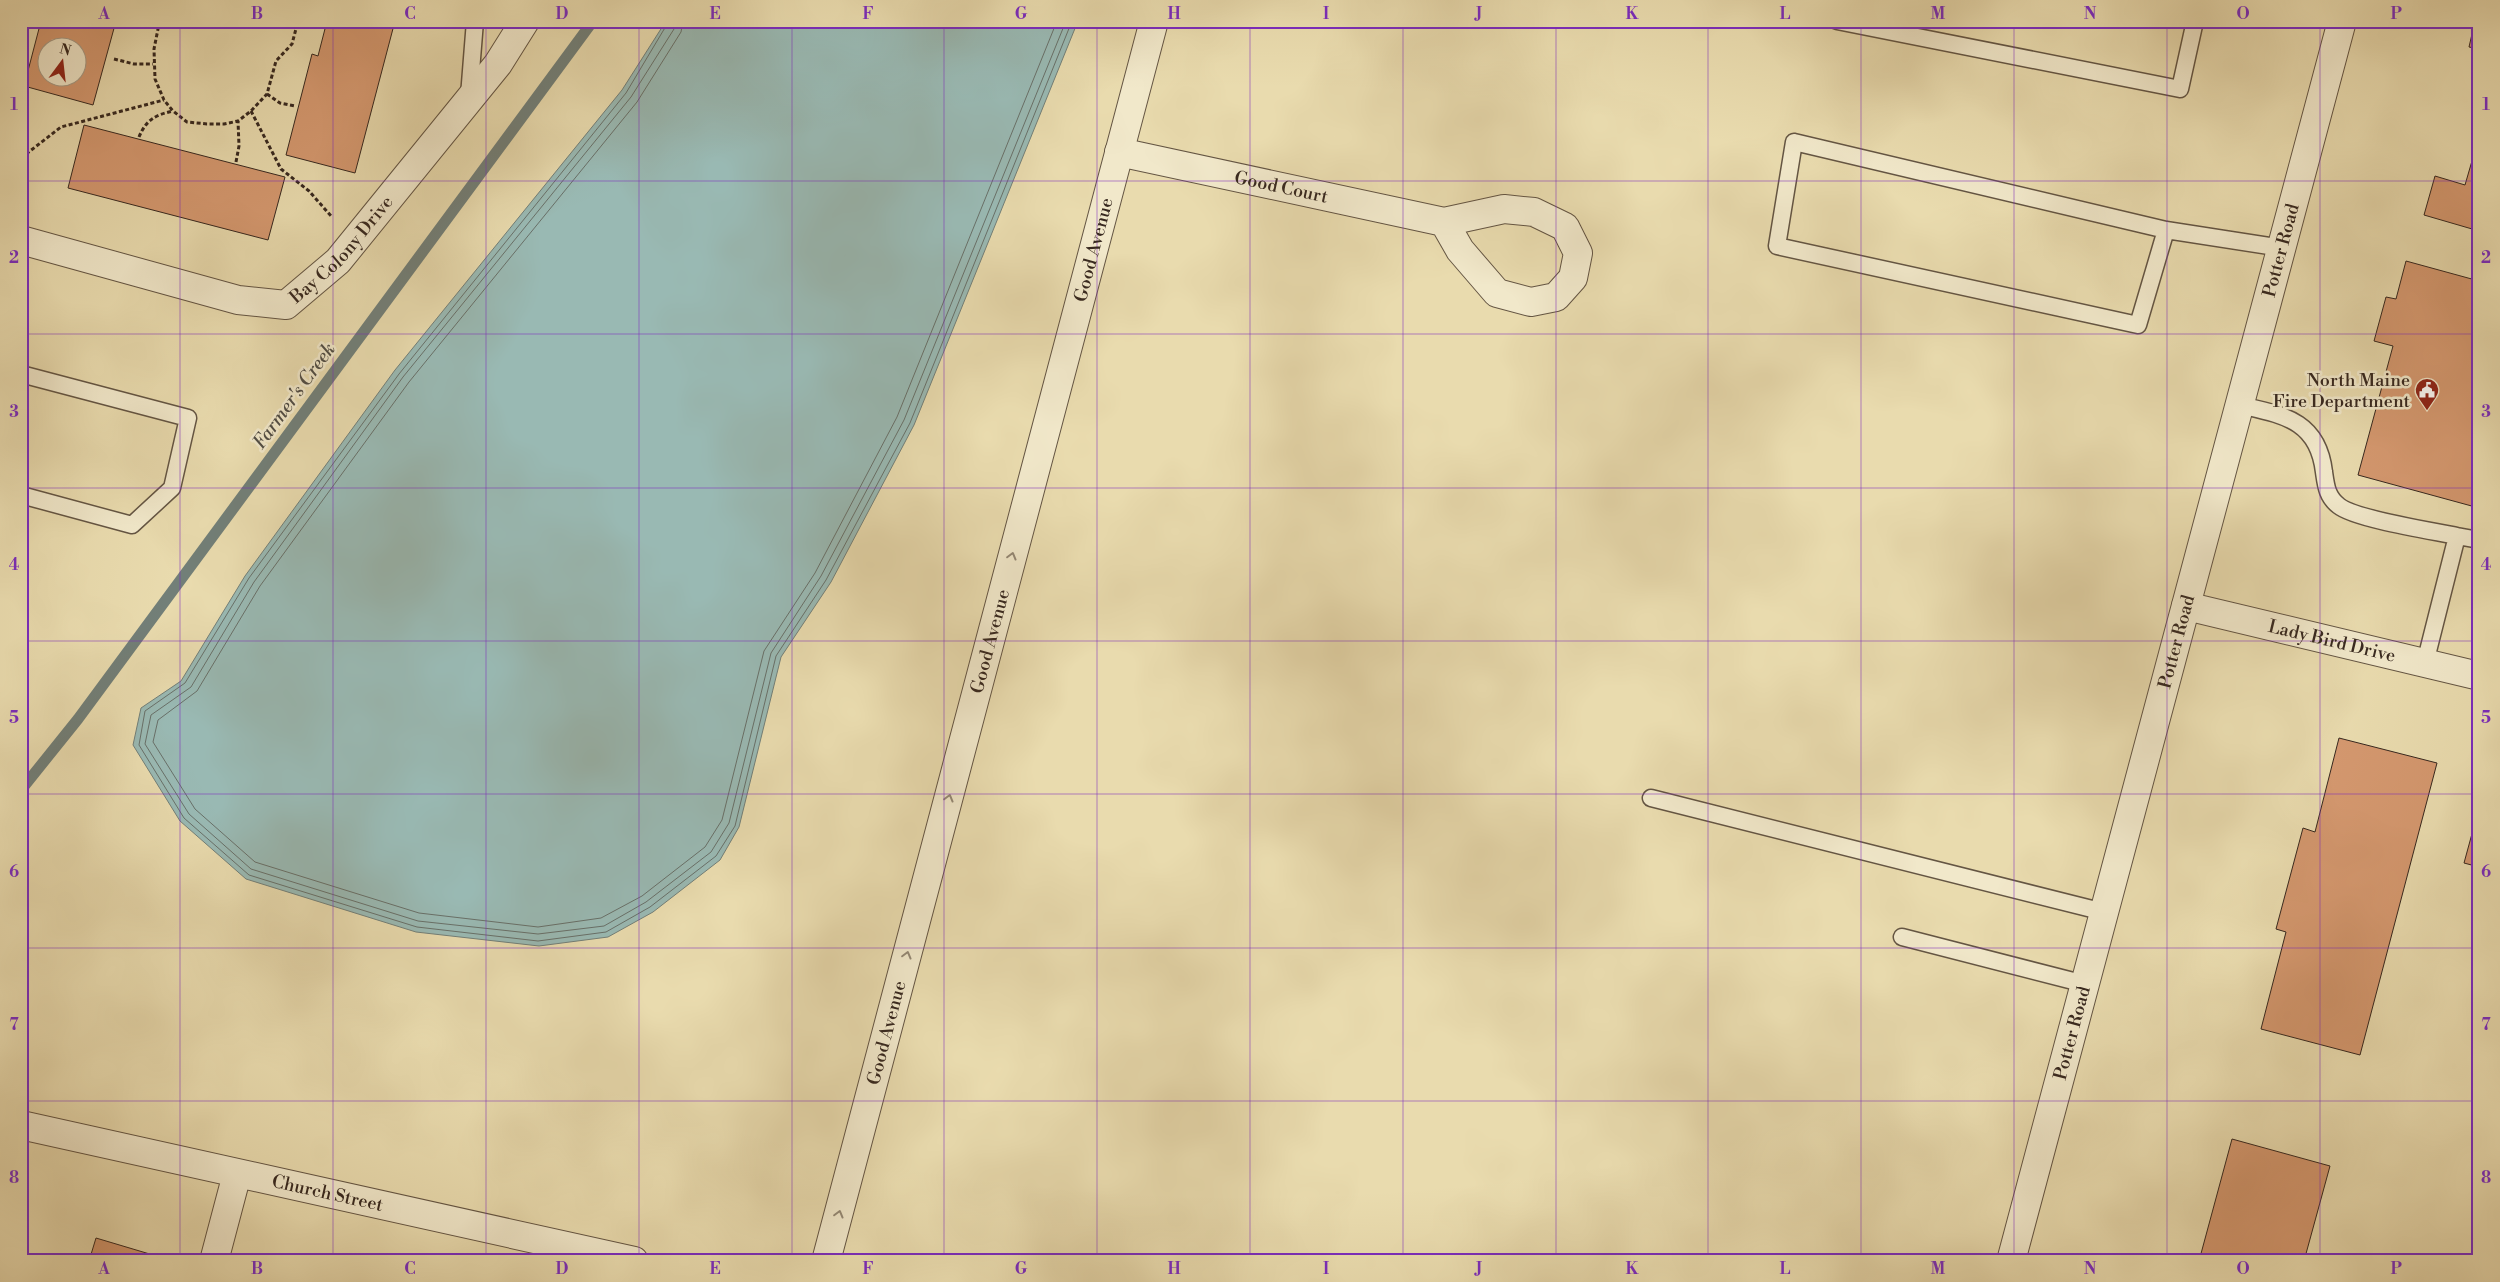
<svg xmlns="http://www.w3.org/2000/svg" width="2500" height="1282" font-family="'Libre Bodoni',serif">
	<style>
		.water { fill: #99b9b3; stroke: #727f78 }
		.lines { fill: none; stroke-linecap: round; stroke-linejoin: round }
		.shore { stroke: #687069; stroke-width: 1 }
		.stream { stroke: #727f78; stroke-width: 11 }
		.building { fill: #d4986f; stroke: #37281f; fill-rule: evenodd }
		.service-casing { stroke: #645543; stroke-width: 19 }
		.minor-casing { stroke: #645543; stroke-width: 30 }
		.path { stroke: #37281f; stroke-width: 3; stroke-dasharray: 4 2.5; stroke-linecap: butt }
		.service { stroke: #f1e8ca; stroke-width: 16 }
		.minor { stroke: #f1e8ca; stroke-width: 28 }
		.oneway { stroke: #948874 }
		.grid { fill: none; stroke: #7b2cbf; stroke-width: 1; stroke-opacity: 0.55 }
		.labels { text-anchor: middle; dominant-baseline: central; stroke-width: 5; stroke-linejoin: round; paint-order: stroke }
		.street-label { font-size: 18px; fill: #37281f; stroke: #f1e8ca }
		.poi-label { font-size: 18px; fill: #37281f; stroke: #f1e8ca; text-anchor: end }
		.water-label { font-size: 19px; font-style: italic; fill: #504c44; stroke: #f1e8ca }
		.neatline { fill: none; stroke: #7b2cbf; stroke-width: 2 }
		.grid-label { font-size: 16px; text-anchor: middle; font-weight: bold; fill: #7b2cbf }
	</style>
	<rect width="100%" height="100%" fill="#e9dbae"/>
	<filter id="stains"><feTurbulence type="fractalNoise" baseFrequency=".004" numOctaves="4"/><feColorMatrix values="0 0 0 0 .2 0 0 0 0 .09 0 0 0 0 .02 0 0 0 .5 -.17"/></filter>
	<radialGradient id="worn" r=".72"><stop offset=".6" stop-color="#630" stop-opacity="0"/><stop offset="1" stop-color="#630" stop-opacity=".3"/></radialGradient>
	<!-- water -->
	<path class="water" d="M666,21H1078L914,425L831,582L781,657L739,827L720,860L653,912L608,937L539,946L416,932L246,879L180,821L133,745L141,708L181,681L245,576L395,370L622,90Z"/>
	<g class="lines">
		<!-- shore -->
		<path class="shore" d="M669,21L626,93L399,374L249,578L185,683L145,711L139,745L184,818L249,875L417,927L538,941L606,932L650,907L716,856L735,826L776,656L826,580L910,423L1072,21
			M676,21L674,29L631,97L403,377L254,582L191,687L151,715L145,744L189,814L251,869L418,921L538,934L604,926L646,902L711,852L729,823L771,653L821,576L904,420L1066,21
			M683,21L681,32L637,102L409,382L260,586L197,691L158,720L153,742L195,809L255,862L419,913L538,927L601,918L642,896L705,847L722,820L764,651L815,573L897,417L1057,21"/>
		<!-- stream -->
		<path class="stream" d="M21,790L78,719L593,21"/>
	</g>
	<!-- building -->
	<path class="building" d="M41,21H116L93,105L24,86ZM48,48H78V78H48Z
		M327,21H395L355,173L286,155L312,54L318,56Z
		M2475,21H2479V49L2469,47Z
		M84,125L285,177L268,240L68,188Z
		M2476,147L2479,148V231L2424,215L2435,176L2465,185Z
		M2406,261L2479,281V508L2358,475L2393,346L2374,341L2386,297L2396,299Z
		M2339,738L2437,763L2360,1055L2261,1029L2286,932L2276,929L2303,828L2315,832Z
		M2479,808V867L2464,863Z
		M2232,1139L2330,1166L2304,1261H2199Z
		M96,1238L153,1255L151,1261H89Z"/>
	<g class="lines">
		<!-- service casing -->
		<g class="service-casing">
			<path id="service" d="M1837,21L2180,89L2195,21
				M469,96L475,21
				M2166,230L2138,325L1777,246L1794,142L2166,230L2282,248
				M21,374L188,418L172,488L132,525L21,495
				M2240,405C2283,415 2318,420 2324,472C2326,486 2327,497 2339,506C2355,519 2433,531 2457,536
				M2425,663L2457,536L2479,540
				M1651,798L2104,912
				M1902,937L2085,984"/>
		</g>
		<!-- minor casing -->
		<g class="minor-casing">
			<g id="minor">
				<path id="s1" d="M1119,152L1444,222L1460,250L1497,293L1531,302L1556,297L1573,278L1578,253L1565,227L1534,212L1504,209L1444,222"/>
				<path id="s2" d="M21,240L238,300L286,305L338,261L498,64L525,21"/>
				<path id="s3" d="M2186,606L2479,676"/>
				<path id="s4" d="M21,1125L634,1261"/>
				<path d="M214,1261L237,1174"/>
				<path id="s5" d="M826,1261L1154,21"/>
				<path id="s6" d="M2011,1261L2342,21"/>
			</g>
		</g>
		<!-- path -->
		<path class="path" d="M155,21L158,29L154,49L155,79L164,100L173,111L187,122L207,124H224L238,121L251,111L267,94L276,61L292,44L298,21
			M114,59L134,64H153
			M267,94L280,103L295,106
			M251,111L281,169L309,191L331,216
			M139,137C146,120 155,115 173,111
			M21,158L61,127L164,100
			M236,162L239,146L238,121"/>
		<!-- service -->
		<use href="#service" class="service"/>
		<!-- minor -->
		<use href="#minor" class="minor"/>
	</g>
	<!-- one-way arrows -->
	<defs><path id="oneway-chevron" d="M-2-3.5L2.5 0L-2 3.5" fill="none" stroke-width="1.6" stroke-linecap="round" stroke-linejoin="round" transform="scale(1.25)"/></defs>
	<g class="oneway">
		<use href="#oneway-chevron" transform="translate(1012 556) rotate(-75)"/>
		<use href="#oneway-chevron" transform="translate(949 798) rotate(-75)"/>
		<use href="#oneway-chevron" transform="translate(907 955) rotate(-75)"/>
		<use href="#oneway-chevron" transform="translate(839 1214) rotate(-75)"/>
	</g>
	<!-- grid -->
	<path class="grid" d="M180,21V1261M333,21V1261M486,21V1261M639,21V1261M792,21V1261M944,21V1261M1097,21V1261M1250,21V1261M1403,21V1261M1556,21V1261M1708,21V1261M1861,21V1261M2014,21V1261M2167,21V1261M2320,21V1261M21,181H2479M21,334H2479M21,488H2479M21,641H2479M21,794H2479M21,948H2479M21,1101H2479"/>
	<!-- icons -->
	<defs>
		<g id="civic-pin" transform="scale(1.25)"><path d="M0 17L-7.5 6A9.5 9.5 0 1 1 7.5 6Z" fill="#8f2418" stroke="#f1e8ca"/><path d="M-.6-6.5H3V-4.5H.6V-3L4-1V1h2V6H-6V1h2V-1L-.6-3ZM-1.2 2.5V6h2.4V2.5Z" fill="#fff"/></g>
	</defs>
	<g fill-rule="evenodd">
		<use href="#civic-pin" x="2427" y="390"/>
	</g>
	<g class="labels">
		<!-- street labels -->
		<g class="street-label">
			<text stroke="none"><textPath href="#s1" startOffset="166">Good Court</textPath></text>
			<text stroke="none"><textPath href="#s2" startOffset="352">Bay Colony Drive</textPath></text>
			<text stroke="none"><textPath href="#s5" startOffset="1046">Good Avenue</textPath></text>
			<text stroke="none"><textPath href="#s6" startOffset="1046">Potter Road</textPath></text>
			<text stroke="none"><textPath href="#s5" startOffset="641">Good Avenue</textPath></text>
			<text stroke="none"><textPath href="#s6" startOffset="641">Potter Road</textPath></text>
			<text stroke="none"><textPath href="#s3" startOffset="150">Lady Bird Drive</textPath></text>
			<text stroke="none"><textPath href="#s6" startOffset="236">Potter Road</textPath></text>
			<text stroke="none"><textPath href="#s5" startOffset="236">Good Avenue</textPath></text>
			<text stroke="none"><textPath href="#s4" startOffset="314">Church Street</textPath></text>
		</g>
		<!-- poi labels -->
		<g class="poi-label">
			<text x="2410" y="380">North Maine<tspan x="2410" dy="21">Fire Department</tspan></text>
		</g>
		<!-- water labels -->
		<g class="water-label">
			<text transform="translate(294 396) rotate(-54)">Farmer's Creek</text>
		</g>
	</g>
	<!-- margin -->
	<rect width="2500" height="1282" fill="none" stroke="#e9dbae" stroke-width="55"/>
	<!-- north arrow -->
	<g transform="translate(62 62) rotate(15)"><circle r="24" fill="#f1e8ca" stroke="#a79b86"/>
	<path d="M0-4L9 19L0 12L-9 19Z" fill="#8f2418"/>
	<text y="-8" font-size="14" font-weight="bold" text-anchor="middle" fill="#37281f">N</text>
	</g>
	<rect x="28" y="28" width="2444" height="1226" class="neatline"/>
	<g class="grid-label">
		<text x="104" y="19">A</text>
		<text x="257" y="19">B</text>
		<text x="410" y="19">C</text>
		<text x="562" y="19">D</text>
		<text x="715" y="19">E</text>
		<text x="868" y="19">F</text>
		<text x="1021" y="19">G</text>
		<text x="1174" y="19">H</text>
		<text x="1326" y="19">I</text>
		<text x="1479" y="19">J</text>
		<text x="1632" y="19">K</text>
		<text x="1785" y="19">L</text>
		<text x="1938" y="19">M</text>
		<text x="2090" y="19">N</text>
		<text x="2243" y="19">O</text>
		<text x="2396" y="19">P</text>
		<text x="14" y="110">1</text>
		<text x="2486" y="110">1</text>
		<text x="14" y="263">2</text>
		<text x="2486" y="263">2</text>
		<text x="14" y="417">3</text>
		<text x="2486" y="417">3</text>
		<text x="14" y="570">4</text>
		<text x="2486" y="570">4</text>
		<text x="14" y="723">5</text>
		<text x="2486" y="723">5</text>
		<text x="14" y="877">6</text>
		<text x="2486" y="877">6</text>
		<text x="14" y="1030">7</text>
		<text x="2486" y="1030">7</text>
		<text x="14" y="1183">8</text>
		<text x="2486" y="1183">8</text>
		<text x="104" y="1274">A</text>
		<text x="257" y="1274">B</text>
		<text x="410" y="1274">C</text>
		<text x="562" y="1274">D</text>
		<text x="715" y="1274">E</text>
		<text x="868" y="1274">F</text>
		<text x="1021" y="1274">G</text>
		<text x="1174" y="1274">H</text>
		<text x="1326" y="1274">I</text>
		<text x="1479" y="1274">J</text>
		<text x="1632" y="1274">K</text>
		<text x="1785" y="1274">L</text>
		<text x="1938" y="1274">M</text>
		<text x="2090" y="1274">N</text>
		<text x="2243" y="1274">O</text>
		<text x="2396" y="1274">P</text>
	</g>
	<rect width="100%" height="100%" filter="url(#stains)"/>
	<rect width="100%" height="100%" fill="url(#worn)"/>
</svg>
